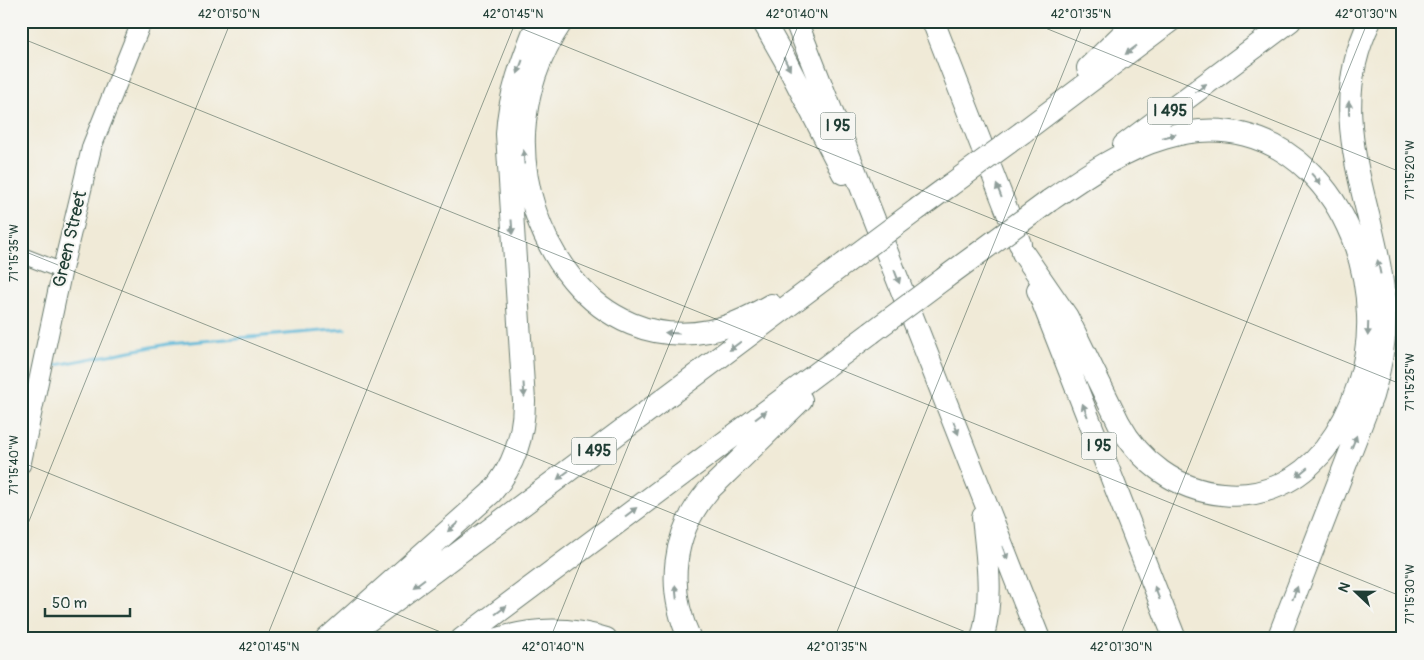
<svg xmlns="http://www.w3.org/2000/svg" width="1424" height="660" font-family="Pangolin,sans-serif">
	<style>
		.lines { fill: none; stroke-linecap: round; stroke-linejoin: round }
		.stream { stroke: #5ab7d8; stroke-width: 3 }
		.minor-casing { stroke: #687a6d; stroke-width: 17 }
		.major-casing { stroke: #687a6d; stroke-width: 21 }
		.highway-casing { stroke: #687a6d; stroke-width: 24 }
		.minor { stroke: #fff; stroke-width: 15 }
		.major { stroke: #fff; stroke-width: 19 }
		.highway { stroke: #fff; stroke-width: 22 }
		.highway-bridge-casing { stroke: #687a6d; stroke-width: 24; stroke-linecap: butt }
		.highway-bridge { stroke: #fff; stroke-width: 22 }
		.oneway { fill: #8f9e9a }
		.ticks { fill: none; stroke: #1f3d34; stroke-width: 1; stroke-opacity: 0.45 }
		.labels { text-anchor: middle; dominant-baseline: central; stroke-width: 4; stroke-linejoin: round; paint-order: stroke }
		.shield { fill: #f6f6f2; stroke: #60746d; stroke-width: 1 }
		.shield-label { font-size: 16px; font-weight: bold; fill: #1f3d34 }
		.street-label { font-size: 18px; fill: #1f3d34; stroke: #f6f6f2 }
		.neatline { fill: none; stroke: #1f3d34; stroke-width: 2 }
		.ticks-label { font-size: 12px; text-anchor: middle; fill: #1f3d34 }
	</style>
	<rect width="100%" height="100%" fill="#f6f6f2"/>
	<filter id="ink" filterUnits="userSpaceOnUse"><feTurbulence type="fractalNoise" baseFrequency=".02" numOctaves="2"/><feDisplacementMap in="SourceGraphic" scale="10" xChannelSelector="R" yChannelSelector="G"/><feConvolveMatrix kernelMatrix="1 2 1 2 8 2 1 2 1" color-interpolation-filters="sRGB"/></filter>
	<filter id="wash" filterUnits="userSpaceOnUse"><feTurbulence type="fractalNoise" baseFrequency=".0096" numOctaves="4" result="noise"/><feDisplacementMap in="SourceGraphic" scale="20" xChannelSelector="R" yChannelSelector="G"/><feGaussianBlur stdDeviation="1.12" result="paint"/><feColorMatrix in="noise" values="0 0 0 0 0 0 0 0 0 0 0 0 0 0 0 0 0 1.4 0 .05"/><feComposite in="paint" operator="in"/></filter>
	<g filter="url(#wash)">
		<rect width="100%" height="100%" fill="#f0ead7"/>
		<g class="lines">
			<!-- stream -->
			<path class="stream" d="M21,357L23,360L28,358
				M51,366L168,344L345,329"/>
		</g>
	</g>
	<g filter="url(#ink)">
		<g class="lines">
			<!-- minor casing -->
			<g class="minor-casing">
				<path id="minor" d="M21,255L62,271"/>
			</g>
			<!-- major casing -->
			<g class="major-casing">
				<path id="major" d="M21,464L62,271L92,146L142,21"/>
			</g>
			<!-- highway casing -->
			<g class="highway-casing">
				<path id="highway" d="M562,21C539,55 526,93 524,134C520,236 595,353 709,331C731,327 752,316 771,305
					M763,21L784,58L843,173
					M796,21L1039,639
					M933,21L1020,244
					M1088,68L1136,21
					M1023,132L1170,21
					M1124,145L1290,21
					M919,208L949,186
					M1023,253L1067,317L1119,423C1140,462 1177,490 1222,494C1263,499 1299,481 1325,449C1354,411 1370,362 1368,315C1365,204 1282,102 1164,138C1122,150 1085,176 1049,201
					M946,277L976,255
					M1038,290L1175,639
					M357,629L844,264
					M327,639L491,493C514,467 524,435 524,401L507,134C509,94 523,59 538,21
					M462,639L871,333
					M498,639C534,628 570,627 606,639
					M690,639C666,589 672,533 708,491L801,400
					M982,639C994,599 987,557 983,517
					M1278,639L1372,396C1382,364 1387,332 1384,299C1375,201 1322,119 1370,21"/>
			</g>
			<!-- minor -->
			<use href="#minor" class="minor"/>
			<!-- major -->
			<use href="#major" class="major"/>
			<!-- highway -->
			<use href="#highway" class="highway"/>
			<!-- highway-bridge casing -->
			<g class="highway-bridge-casing">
				<path id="highway-bridge" d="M949,186L1023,132
					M976,255L1049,201
					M844,264L919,208
					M871,333L946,277"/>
			</g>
			<!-- highway-bridge -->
			<use href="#highway-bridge" class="highway-bridge"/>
		</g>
		<!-- one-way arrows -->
		<defs><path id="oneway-solid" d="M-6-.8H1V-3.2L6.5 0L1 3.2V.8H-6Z" transform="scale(1.25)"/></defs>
		<g class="oneway">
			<use href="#oneway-solid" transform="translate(1131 50) rotate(143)"/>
			<use href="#oneway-solid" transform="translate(787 64) rotate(63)"/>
			<use href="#oneway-solid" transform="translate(520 67) rotate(110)"/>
			<use href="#oneway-solid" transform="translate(1201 88) rotate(-37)"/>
			<use href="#oneway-solid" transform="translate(1349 108) rotate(-90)"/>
			<use href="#oneway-solid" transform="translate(1169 136) rotate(-15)"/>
			<use href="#oneway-solid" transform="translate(524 157) rotate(-94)"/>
			<use href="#oneway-solid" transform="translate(1316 179) rotate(49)"/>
			<use href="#oneway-solid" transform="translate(999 191) rotate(-111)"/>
			<use href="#oneway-solid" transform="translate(512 227) rotate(86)"/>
			<use href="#oneway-solid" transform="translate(1379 267) rotate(-102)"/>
			<use href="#oneway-solid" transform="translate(897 277) rotate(69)"/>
			<use href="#oneway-solid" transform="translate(1368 329) rotate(92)"/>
			<use href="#oneway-solid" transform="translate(672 333) rotate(-177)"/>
			<use href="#oneway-solid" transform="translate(735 346) rotate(143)"/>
			<use href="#oneway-solid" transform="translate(524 390) rotate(86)"/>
			<use href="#oneway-solid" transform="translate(1085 410) rotate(-111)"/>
			<use href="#oneway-solid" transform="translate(761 415) rotate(-37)"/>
			<use href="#oneway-solid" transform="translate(956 428) rotate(69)"/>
			<use href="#oneway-solid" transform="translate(1354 442) rotate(-69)"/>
			<use href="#oneway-solid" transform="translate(1302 472) rotate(141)"/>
			<use href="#oneway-solid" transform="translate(563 475) rotate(143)"/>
			<use href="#oneway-solid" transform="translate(631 512) rotate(-37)"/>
			<use href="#oneway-solid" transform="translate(453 527) rotate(139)"/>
			<use href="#oneway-solid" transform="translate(1005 553) rotate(69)"/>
			<use href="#oneway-solid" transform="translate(419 583) rotate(143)"/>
			<use href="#oneway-solid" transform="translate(676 592) rotate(-96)"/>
			<use href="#oneway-solid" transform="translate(1157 593) rotate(-111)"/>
			<use href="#oneway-solid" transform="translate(1295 593) rotate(-69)"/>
			<use href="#oneway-solid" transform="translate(501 610) rotate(-37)"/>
		</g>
	</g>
	<!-- ticks -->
	<path class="ticks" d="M503,21L1403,385M1028,21L1403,173M21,38L1403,597M21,250L983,639M21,462L458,639M21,541L231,21M266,639L516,21M550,639L800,21M834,639L1084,21M1119,639L1368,21"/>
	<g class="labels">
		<!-- shield labels -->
		<g class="shield">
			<rect x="1147.5" y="97.5" width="45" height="27" rx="4"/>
			<rect x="820.5" y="112.5" width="35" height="27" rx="4"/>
			<rect x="1081.5" y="432.5" width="35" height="27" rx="4"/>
			<rect x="571.5" y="437.5" width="45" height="27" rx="4"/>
		</g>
		<g class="shield-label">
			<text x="1170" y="111">I 495</text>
			<text x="838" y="126">I 95</text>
			<text x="1099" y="446">I 95</text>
			<text x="594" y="451">I 495</text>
		</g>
		<!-- street labels -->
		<g class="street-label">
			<text transform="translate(70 239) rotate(-77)">Green Street</text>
		</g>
	</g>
	<!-- margin -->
	<rect width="1424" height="660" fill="none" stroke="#f6f6f2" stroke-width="55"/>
	<!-- north arrow -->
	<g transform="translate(1356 592) rotate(292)" stroke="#f6f6f2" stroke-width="4" paint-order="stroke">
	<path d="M0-4L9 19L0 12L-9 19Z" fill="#1f3d34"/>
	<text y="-8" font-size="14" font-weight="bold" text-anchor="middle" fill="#1f3d34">N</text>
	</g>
	<!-- scale -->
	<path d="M45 608v8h85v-8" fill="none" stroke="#1f3d34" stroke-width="2.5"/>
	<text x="52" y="608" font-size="15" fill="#1f3d34" stroke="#f6f6f2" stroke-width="4" paint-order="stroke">50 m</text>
	<rect x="28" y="28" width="1368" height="604" class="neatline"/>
	<g class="ticks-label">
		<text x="229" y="18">42°01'50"N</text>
		<text x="513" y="18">42°01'45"N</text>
		<text x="797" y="18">42°01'40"N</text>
		<text x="1081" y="18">42°01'35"N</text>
		<text x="1366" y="18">42°01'30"N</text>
		<text transform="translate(1410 170) rotate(-90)" y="4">71°15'20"W</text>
		<text transform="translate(14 253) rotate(-90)" y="4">71°15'35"W</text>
		<text transform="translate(1410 382) rotate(-90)" y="4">71°15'25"W</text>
		<text transform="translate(14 465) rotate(-90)" y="4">71°15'40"W</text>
		<text transform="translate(1410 594) rotate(-90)" y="4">71°15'30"W</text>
		<text x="269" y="651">42°01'45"N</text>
		<text x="553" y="651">42°01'40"N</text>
		<text x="837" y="651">42°01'35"N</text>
		<text x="1121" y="651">42°01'30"N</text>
	</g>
</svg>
